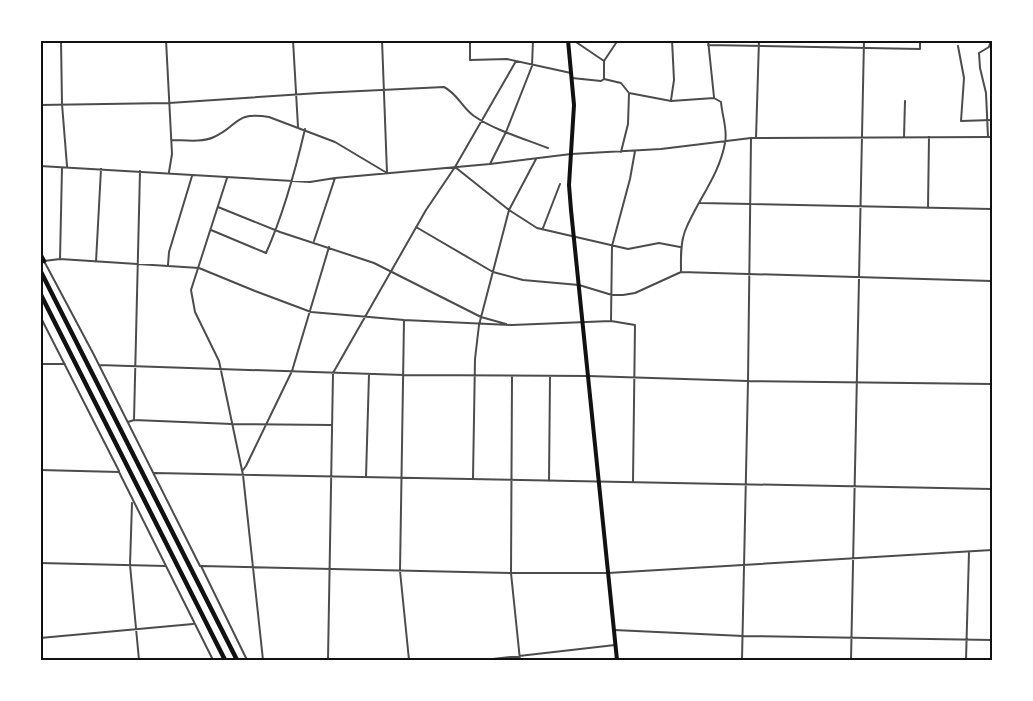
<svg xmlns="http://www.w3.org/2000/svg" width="1033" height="701" font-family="'Sofia Sans Condensed',sans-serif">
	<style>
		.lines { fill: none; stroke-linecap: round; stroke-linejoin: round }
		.minor { stroke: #4c4c4c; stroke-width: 2 }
		.secondary { stroke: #111; stroke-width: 4 }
		.trunk { stroke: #111; stroke-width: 4.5 }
		.neatline { fill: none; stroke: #111; stroke-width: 2 }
	</style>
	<rect width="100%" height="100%" fill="#fff"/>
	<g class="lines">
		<!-- minor -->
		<path class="minor" d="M61,40L62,104L67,166
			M166,40L172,154L169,172
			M293,40L298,127
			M382,40L387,173
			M470,40V60L507,59L571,73
			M573,40L604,61
			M708,40L714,97
			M708,45L920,49V40
			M958,46L964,78L961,121L992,120
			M572,78L601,81L604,79L621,83L629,93L671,101L714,98L721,102C722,116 728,130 725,143C719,176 697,201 685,231C680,244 681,259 681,272
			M604,78V61L618,40
			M671,100L674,80L672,40
			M40,105L169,103L319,93L444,87C458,94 462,108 474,116C494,130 525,139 548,148
			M904,137L905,101
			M988,137L986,93L980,68L979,53L989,47L991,40
			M756,138L759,40
			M171,140C184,140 201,143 214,137C239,126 234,111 269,117L335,142L387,173
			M621,152L628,124L629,93
			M490,164L506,132L532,66L533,40
			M40,166L310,182L335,178L490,164L571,154L661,149L751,138L992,137
			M455,167L509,210L537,228L628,249L659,243L680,247
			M227,178L191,290L195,312L219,361L243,475L263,660
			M700,203L992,209
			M218,207L280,232L374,263L481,317L506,324
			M928,208L929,137
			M416,227L493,272L523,280L579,285L612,295H623L635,293L681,272L992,281
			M543,228L560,184
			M211,230L266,253C284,213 295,172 305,129
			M314,241L335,178
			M60,259L62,168
			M96,262L101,169
			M168,265L169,252L192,176
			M40,316L119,471
			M404,320L400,571L409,660
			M611,321L612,246L630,179L635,151
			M512,325L611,321L635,325L633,481
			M40,364H65
			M99,365L404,375L588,376L748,381L992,384
			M512,376L511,573L520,660
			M134,420L140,171
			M128,422L134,420L232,424L331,425
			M40,470L119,472L213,660
			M243,470L246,466L292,371L329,247
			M154,473L992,489
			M366,477L369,374
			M473,478L475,359L479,325L509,210L536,159
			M549,481L550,377
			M132,503L130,565L139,660
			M40,563L166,566
			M200,566L94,355L44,261L60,259L199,268L255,291L311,312L404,320L511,325
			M614,630L743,636L992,640
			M40,638L193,624
			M247,660L201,566L511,573H608L992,550
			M328,660L333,373L426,210L455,167L516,61
			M484,660L615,645
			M742,660L748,381L751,138
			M851,660L864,40
			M966,660L969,552"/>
		<!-- secondary -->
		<path class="secondary" d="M568,40L574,105L569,185L571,210L617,660"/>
		<!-- trunk -->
		<path class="trunk" d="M40,254L44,261
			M40,270L237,660
			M40,293L225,660"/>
	</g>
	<!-- border -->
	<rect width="1033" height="701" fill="none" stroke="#ffffff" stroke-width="84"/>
	<rect x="42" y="42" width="949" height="617" class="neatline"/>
</svg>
